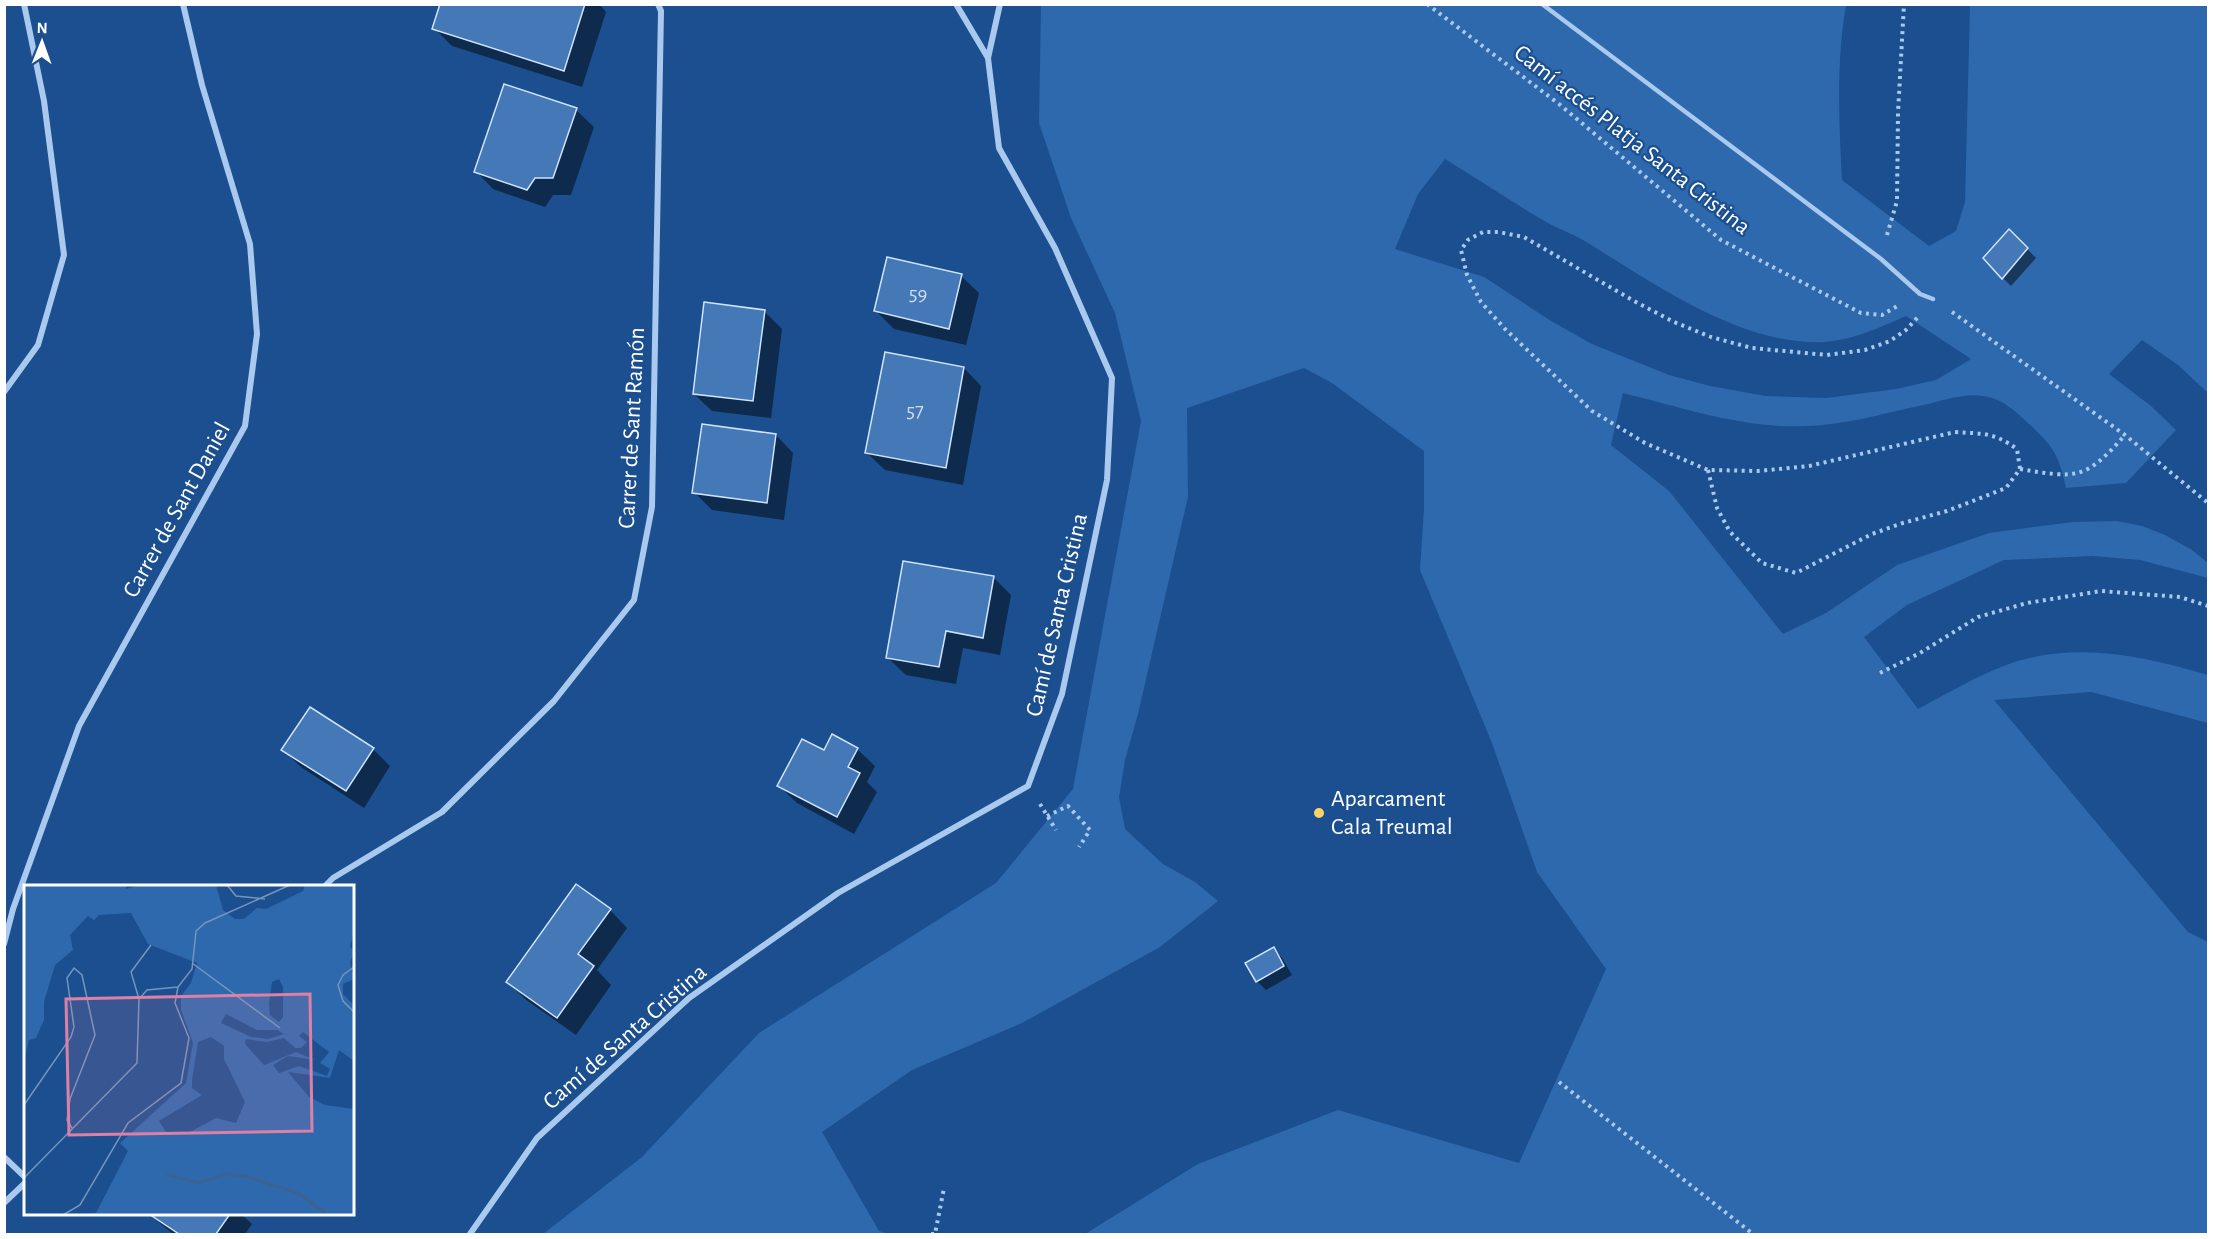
<svg xmlns="http://www.w3.org/2000/svg" width="2213" height="1239" font-family="'Alegreya Sans',sans-serif">
	<style>
		.green { fill: #2e69ad; fill-rule: evenodd }
		.shadow { fill: #0007 }
		.building { fill: #4478b7; stroke: #cfe3fa; stroke-width: 1.5 }
		.lines { fill: none; stroke-linecap: round; stroke-linejoin: round }
		.path { stroke: #a9c9ee; stroke-width: 4; stroke-dasharray: 3 4.5; stroke-linecap: butt }
		.service { stroke: #a9c9ee; stroke-width: 4.5 }
		.minor { stroke: #a9c9ee; stroke-width: 6 }
		.poi-dot { fill: #ffd166; stroke: #1b4f8f; stroke-width: 2 }
		.labels { text-anchor: middle; dominant-baseline: central; stroke-width: 4.5; stroke-linejoin: round; paint-order: stroke }
		.number-label { font-size: 21px; fill: #d0dded }
		.street-label { font-size: 24px; fill: #fff; stroke: #1b4f8f }
		.poi-label { font-size: 24px; fill: #fff; stroke: #1b4f8f; text-anchor: start }
		.inset-river { fill: none; stroke: #3c6290; stroke-width: 3 }
		.inset-road { fill: none; stroke: #7695bc; stroke-width: 1.5 }
		.view { fill: #dd80a5; fill-opacity: 0.15; stroke: #dd80a5; stroke-width: 3 }
		.inset-edge { fill: none; stroke: #fff; stroke-width: 3 }
	</style>
	<rect width="100%" height="100%" fill="#1b4f8f"/>
	<!-- green -->
	<path class="green" d="M1041,5H1846C1836,63 1839,122 1842,180L1929,246L1956,231L1965,202L1970,5H2208V393L2178,365L2142,340L2109,374L2151,406L2176,430L2126,483L2066,488C2059,455 2053,446 2028,423C2018,414 2008,404 1995,399C1971,389 1943,401 1919,406C1882,414 1844,425 1807,426C1744,429 1684,408 1623,393L1611,445L1669,491L1783,634L1826,613L1897,565L1989,533L2073,522L2117,521L2142,526L2165,535L2192,550L2208,563V578L2140,560L2093,556L2004,560L1907,605L1864,637L1918,709C1948,693 1978,675 2009,664C2076,641 2143,656 2208,675V723L2091,692L1994,700L2188,932L2208,942V1234H1085L1198,1164L1338,1110L1519,1163L1606,969L1537,872L1492,743L1420,570L1424,508V451L1332,383L1304,368L1187,408L1188,497L1138,714L1125,760L1119,797L1125,829L1163,864L1195,882L1218,901L1160,947L1022,1023L912,1070L822,1132L879,1231L889,1234H543L642,1157L759,1033L996,883L1073,789L1141,421L1115,313L1071,218L1039,123ZM1445,159C1479,180 1512,202 1546,222C1558,229 1571,233 1583,240C1652,282 1740,346 1824,342C1853,340 1879,328 1906,316L1971,359L1936,380L1896,389L1826,398L1766,396L1710,386L1669,375L1592,344L1551,321L1484,277L1395,249L1418,194Z"/>
	<!-- shadow -->
	<path class="shadow" d="M442,4H599L606,12L582,87L452,46L434,28Z
		M576,110L594,127L571,195H553L545,207L493,189L476,171Z
		M2010,231L2036,258L2011,286L2003,278Z
		M961,276L979,293L966,345L894,329L876,311Z
		M764,311L782,329L771,418L712,411L694,394Z
		M964,368L981,386L963,485L885,470L867,453Z
		M776,435L793,453L784,520L712,510L694,492Z
		M993,577L1011,595L1000,655L963,648L956,684L906,675L888,658Z
		M373,749L390,766L364,808L301,767L283,750Z
		M857,749L875,766L867,782L877,792L854,834L797,803L779,786Z
		M610,910L627,928L597,970L611,985L576,1035L525,999L508,982Z
		M1274,949L1282,958L1292,975L1266,990L1257,981L1247,964Z
		M149,1214H241L252,1224L245,1234H173Z"/>
	<!-- building -->
	<path class="building" d="M440,4H585L564,71L432,29Z
		M504,84L577,108L553,178H535L527,190L474,172Z
		M2009,229L2028,248L2002,279L1983,258Z
		M887,257L962,274L949,329L874,311Z
		M704,302L765,310L753,401L693,394Z
		M885,352L964,367L946,468L865,453Z
		M702,424L776,434L767,503L692,493Z
		M903,561L994,576L983,638L946,631L939,667L886,658Z
		M310,707L374,748L346,791L281,750Z
		M832,734L858,748L848,767L860,773L837,817L777,786L802,739L824,750Z
		M576,884L611,909L578,954L594,966L557,1018L506,982Z
		M1274,947L1284,966L1256,982L1245,963Z
		M149,1214H230L216,1234H179Z"/>
	<g class="lines">
		<!-- path -->
		<path class="path" d="M1427,4L1559,104L1721,240L1861,313L1882,315L1899,305
			M1887,235L1897,201L1898,113L1904,4
			M1952,312L2125,435L2208,503
			M2020,469C2078,479 2086,479 2125,435
			M1708,470L1717,508L1730,532L1762,563L1796,573L1872,534L1903,523L1947,511L2006,488L2020,469L2017,449C1993,432 1984,434 1955,432L1809,466L1758,471L1708,470L1645,443L1592,411L1505,329L1481,302L1467,275L1461,250L1468,240L1483,232H1498L1524,237L1634,301L1674,322L1711,337L1752,348L1827,355L1865,350L1890,341L1906,330L1918,317
			M1880,673L1920,653L1978,617L2027,603L2101,591L2180,597L2208,606
			M1040,804L1056,830
			M1047,816L1068,806L1090,830L1079,847
			M1559,1082L1753,1234
			M931,1234H935L944,1188"/>
		<!-- service -->
		<path class="service" d="M1542,4L1881,259L1920,294L1933,299"/>
		<!-- minor -->
		<path class="minor" d="M956,4L988,58
			M4,392L38,345L64,255L44,101L24,4
			M325,886L333,878L442,812L554,701L634,600L652,507L661,11L658,4
			M4,944L13,909L79,726L245,426L257,334L250,244L202,85L183,4
			M4,1157L26,1178
			M4,1203L26,1182
			M470,1234L537,1138L689,998L838,893L1028,786L1062,694L1107,480L1112,378L1055,248L999,148L988,58L1000,4"/>
	</g>
	<!-- markers -->
	<circle class="poi-dot" cx="1319" cy="813" r="6"/>
	<g class="labels">
		<!-- number labels -->
		<g class="number-label">
			<text x="918" y="293">59</text>
			<text x="915" y="410">57</text>
		</g>
		<!-- street labels -->
		<g class="street-label">
			<text transform="translate(1632 140) rotate(38)">Camí accés Platja Santa Cristina</text>
			<text transform="translate(632 428) rotate(-87)">Carrer de Sant Ramón</text>
			<text transform="translate(177 510) rotate(-61)">Carrer de Sant Daniel</text>
			<text transform="translate(1057 615) rotate(-77)">Camí de Santa Cristina</text>
			<text transform="translate(625 1037) rotate(-41)">Camí de Santa Cristina</text>
		</g>
		<!-- poi labels -->
		<g class="poi-label">
			<text x="1331" y="799">Aparcament<tspan x="1331" dy="28">Cala Treumal</tspan></text>
		</g>
	</g>
	<!-- overview -->
	<g transform="translate(24 885)">
		<rect width="330" height="330" fill="#1b4f8f"/>
		<path d="M0,0H102V4L116,0H192L199,25L211,34H220L233,23L242,24L279,6L281,0H330V47L326,61L330,67L326,77L330,94L319,99V109L330,120V176L315,165L306,193L264,187L285,212L301,220L330,224V330H48L72,328L104,266L96,258L162,198L169,158L157,125V111L167,98L173,78L124,59L107,28L75,30L70,35L64,31L46,50L49,65L31,80L20,117V135L12,153L5,155L0,176ZM255,94L259,102V132L255,137L246,130L245,119L248,97ZM202,129L233,145H253L260,149L244,154L227,152L197,138ZM279,147L305,167L296,178L306,184L303,191L275,181L255,188L249,180L264,171L291,175L272,167L240,180L221,159L222,154L242,157L260,153L271,163H277L283,157L275,151ZM187,152L200,161V174L221,217L212,238L192,233L164,248L142,247L135,236L178,210L168,203V195L174,157Z" fill="#2e69ad" fill-rule="evenodd"/>
		<path class="inset-river" d="M143,289L173,298L202,289L222,291L274,308L304,330"/>
		<path class="inset-road" d="M203,0L212,11L241,14M168,78L256,143M330,82L319,90L314,100L319,116L330,127M115,114L123,105L154,102M0,220L47,152L50,142L43,93L50,83L58,90L71,150L46,214L43,235L48,243M0,293L113,178L115,114L107,87L127,60M39,330L56,320L104,238L157,198L165,153L151,118L154,102L168,84L172,46L181,38L266,0"/>
		<path class="view" d="M286,109L288,246L45,250L42,114Z"/>
		<rect width="330" height="330" class="inset-edge"/>
	</g>
	<!-- border -->
	<rect width="2213" height="1239" fill="none" stroke="#ffffff" stroke-width="12"/>
	<!-- north arrow -->
	<g transform="translate(42 42) rotate(1)" stroke="#1b4f8f" stroke-width="4.5" paint-order="stroke">
	<path d="M0-4.5L10 22L0 15L-10 22Z" fill="#ffffff"/>
	<text y="-9" font-size="16" font-weight="bold" text-anchor="middle" fill="#ffffff">N</text>
	</g>
</svg>
